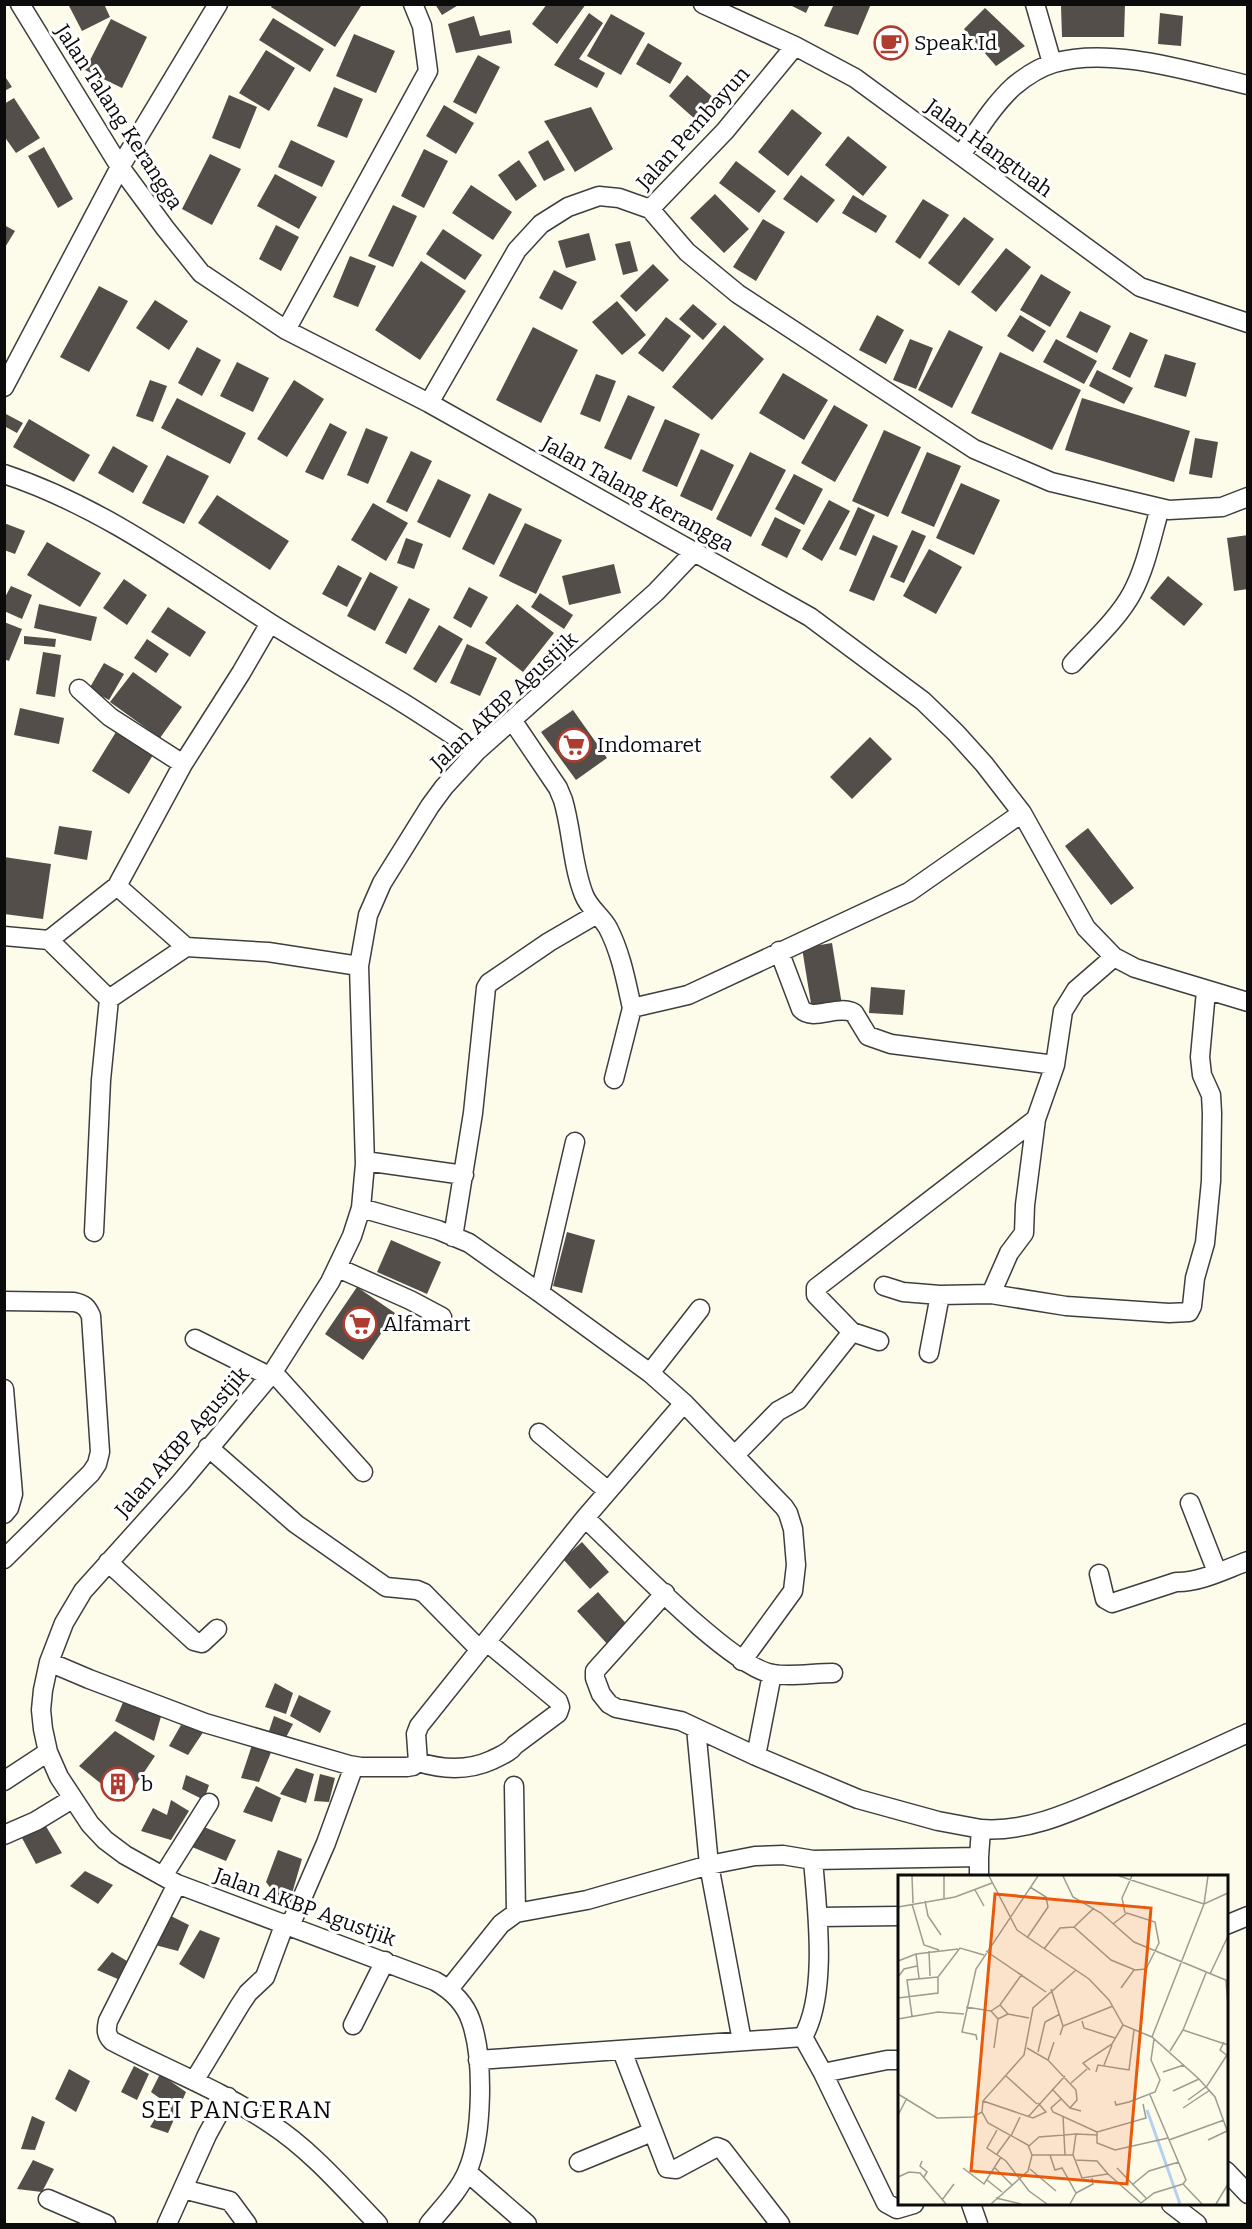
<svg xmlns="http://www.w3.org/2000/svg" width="1252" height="2229" font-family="Bitter,serif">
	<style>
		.building { fill: #534e49 }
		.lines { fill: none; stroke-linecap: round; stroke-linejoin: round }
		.minor-casing { stroke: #3e3e3e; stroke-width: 21 }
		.minor { stroke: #fff; stroke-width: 18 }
		.labels { text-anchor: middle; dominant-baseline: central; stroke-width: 6; stroke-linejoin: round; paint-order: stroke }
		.poi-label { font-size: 21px; fill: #0b0b0b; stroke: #fff; text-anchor: start }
		.street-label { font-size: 21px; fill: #0b0b0b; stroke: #fff }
		.quarter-label { font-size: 24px; letter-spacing: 1.5px; fill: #0b0b0b; stroke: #fff }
		.inset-river { fill: none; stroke: #b4d1f0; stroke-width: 3 }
		.inset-road { fill: none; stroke: #9c9c91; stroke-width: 1.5 }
		.view { fill: #e8590c; fill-opacity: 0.15; stroke: #e8590c; stroke-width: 3 }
		.inset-edge { fill: none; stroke: #0b0b0b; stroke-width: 3 }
	</style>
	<rect width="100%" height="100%" fill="#fdfceb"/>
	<!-- building -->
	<path class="building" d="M68,4H104L110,17L82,31Z
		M435,4H460L442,15Z
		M547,4H586L557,44L532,24Z
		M788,4H810L806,13Z
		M834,4H871L858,35L824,26Z
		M272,5H358L361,6L335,47L271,7Z
		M1125,5L1124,37H1062L1061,6Z
		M985,8L1025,46L996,66L964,29Z
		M589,13L603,23L579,59L605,73L597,88L554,65Z
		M1160,13L1183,16L1181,46L1158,44Z
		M611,14L645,33L621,75L587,56Z
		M474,16L480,36L510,30L512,43L456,53L448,24Z
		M273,18L324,49L310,72L259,40Z
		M111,19L147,37L122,88L85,70Z
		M354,34L395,51L376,93L336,76Z
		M648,43L682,63L670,84L636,64Z
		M266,50L295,68L269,111L239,93Z
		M478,55L500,67L476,114L453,102Z
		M4,75L12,87L4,91Z
		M687,75L715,99L696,120L669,96Z
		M334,87L363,99L347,138L317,126Z
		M229,95L257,107L240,149L212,138Z
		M14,98L40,138L16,153L4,136V104Z
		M444,105L474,123L456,154L426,136Z
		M591,107L613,149L575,172L544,121Z
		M792,109L822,133L788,176L758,152Z
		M848,136L887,167L863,196L825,165Z
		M291,140L335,161L322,187L278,167Z
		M548,140L565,170L544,181L528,152Z
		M44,147L73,199L58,208L28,156Z
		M424,149L448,161L424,208L401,196Z
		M210,154L241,169L212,225L182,209Z
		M519,160L537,186L516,201L498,175Z
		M736,161L776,191L759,213L719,183Z
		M275,174L317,197L299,229L257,206Z
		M801,175L835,200L817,223L783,199Z
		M471,185L512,212L493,240L452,213Z
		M715,194L749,229L724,253L690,218Z
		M853,195L887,216L876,233L842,213Z
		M923,199L949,215L920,259L895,242Z
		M393,205L417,216L393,267L368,256Z
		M964,217L994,239L959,286L928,263Z
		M763,219L785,232L756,281L733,267Z
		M4,225L15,231L4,249Z
		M276,225L299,237L281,271L259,259Z
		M443,229L482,255L465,280L426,254Z
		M589,233L596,260L566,268L558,241Z
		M630,241L638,271L623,275L615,244Z
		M1006,248L1031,267L996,312L971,292Z
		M350,256L376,266L358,307L333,297Z
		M421,261L466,291L420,360L375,330Z
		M653,264L669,280L636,312L620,296Z
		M554,270L577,282L562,310L539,298Z
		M1041,274L1071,292L1050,327L1020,310Z
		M99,286L128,301L89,372L60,357Z
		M155,300L188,321L169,350L136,328Z
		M617,301L646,335L622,355L592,322Z
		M693,304L717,324L703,340L679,319Z
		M1080,311L1111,326L1097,353L1066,337Z
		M877,315L904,330L886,364L859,350Z
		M1020,315L1046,331L1033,352L1007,336Z
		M666,317L691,336L663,372L638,353Z
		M724,325L764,359L712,420L672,387Z
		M533,327L578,350L541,423L496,400Z
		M949,330L983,347L952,408L918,390Z
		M1130,332L1148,340L1130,378L1112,369Z
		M910,339L933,348L916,389L893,380Z
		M1056,339L1097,361L1084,384L1043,362Z
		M197,347L221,360L202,396L178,383Z
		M1000,352L1081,390L1052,450L971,413Z
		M1165,354L1196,363L1186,397L1154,387Z
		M237,362L269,378L253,412L220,396Z
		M1097,370L1133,388L1124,404L1089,386Z
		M783,373L828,400L804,440L759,413Z
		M596,374L616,381L600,422L580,414Z
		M150,380L167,386L153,422L136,416Z
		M294,380L324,399L287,457L257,439Z
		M628,395L655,407L631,460L604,448Z
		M177,398L246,433L230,464L161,428Z
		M1082,398L1190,431L1174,482L1065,450Z
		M834,405L868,425L835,482L801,463Z
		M4,413L23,423L17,433L4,426Z
		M29,419L90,455L74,482L13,447Z
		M665,419L700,434L677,487L642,471Z
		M330,423L347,432L323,480L305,472Z
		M366,428L388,437L368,484L347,475Z
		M884,430L921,447L888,517L852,501Z
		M1195,438L1218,442L1212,478L1189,474Z
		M113,446L148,466L133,493L98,473Z
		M701,449L734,465L712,511L680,496Z
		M411,451L432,461L407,512L386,502Z
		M750,452L786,470L751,537L716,519Z
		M927,452L961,466L934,527L901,513Z
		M167,455L209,476L184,524L142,503Z
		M794,474L823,489L804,525L775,509Z
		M438,479L471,495L450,538L417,522Z
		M961,483L1000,500L974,555L936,538Z
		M489,493L522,509L494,565L462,549Z
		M217,495L289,541L270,570L198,523Z
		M829,500L850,511L822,561L802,549Z
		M373,503L408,523L386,561L351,540Z
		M858,507L875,515L856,556L839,549Z
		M775,517L801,530L787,558L761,545Z
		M4,523L25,531L15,554L4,550Z
		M525,523L562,540L536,594L499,576Z
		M912,530L926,536L904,583L890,577Z
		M873,535L898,546L874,601L849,591Z
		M1248,535V589L1234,591L1227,538Z
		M406,538L423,544L414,569L397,563Z
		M47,542L101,573L80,607L27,575Z
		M929,549L962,567L936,614L903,596Z
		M614,564L621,593L569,605L562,576Z
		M338,565L362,578L347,607L322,594Z
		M370,572L398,587L375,631L347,616Z
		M1168,576L1203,604L1184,626L1150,598Z
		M124,579L147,595L127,625L103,608Z
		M11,586L32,595L22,619L4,611V599Z
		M469,587L488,597L471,628L453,618Z
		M540,593L573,615L564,629L531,607Z
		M409,598L430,609L406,654L385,643Z
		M39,604L97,617L91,641L34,628Z
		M517,604L554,633L523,672L485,643Z
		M168,607L206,632L190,657L151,632Z
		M4,622L22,629L9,661L4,659Z
		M439,625L463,639L436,683L413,669Z
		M24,636L56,639L55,647L24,644Z
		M147,639L169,654L156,673L134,658Z
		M467,644L497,658L480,696L450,683Z
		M43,652L61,655L55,697L36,694Z
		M104,663L124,674L109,700L89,689Z
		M133,672L182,707L160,738L110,702Z
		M20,708L64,718L59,744L14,735Z
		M573,710L607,758L576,780L541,732Z
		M116,732L153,755L129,794L92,771Z
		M870,737L892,759L852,799L830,777Z
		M59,826L92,831L87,860L54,854Z
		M1088,828L1134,888L1111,905L1065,846Z
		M4,857L51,864L43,919L4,914Z
		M832,943L842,1005L812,1010L802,948Z
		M871,987L905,990L903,1015L869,1013Z
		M567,1232L595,1240L582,1293L553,1286Z
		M391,1240L441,1262L427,1294L377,1272Z
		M357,1287L395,1313L363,1360L325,1334Z
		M582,1542L609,1572L590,1589L563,1559Z
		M598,1592L631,1629L610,1647L577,1611Z
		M275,1683L293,1693L286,1714L265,1707Z
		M299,1695L331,1711L320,1733L290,1716Z
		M124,1700L162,1713L154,1741L115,1721Z
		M274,1716L293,1724L283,1743L267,1737Z
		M181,1725L204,1731L188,1755L169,1746Z
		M115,1731L155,1756L124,1802L79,1766Z
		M252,1745L272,1750L259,1782L241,1778Z
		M296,1768L314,1774L306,1803L280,1794Z
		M320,1774L335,1778L329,1802L314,1801Z
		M186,1775L209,1785L204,1800L182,1789Z
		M256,1786L281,1798L272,1822L243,1812Z
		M171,1800L189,1811L171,1840L141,1831L153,1808L167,1815Z
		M44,1823L62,1853L36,1864L22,1838Z
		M204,1827L236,1840L226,1861L192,1847Z
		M278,1850L302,1859L291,1897L281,1890L279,1900L267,1898L272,1890L266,1882Z
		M85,1871L113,1885L98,1904L70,1886Z
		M171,1916L189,1925L178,1951L155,1945Z
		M200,1930L220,1938L204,1979L179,1964Z
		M112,1952L127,1961L120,1980L97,1970Z
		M134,2066L149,2074L137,2100L121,2092Z
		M69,2069L90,2081L76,2112L55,2099Z
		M160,2074L186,2092L168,2133L150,2127L165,2102L151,2092Z
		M32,2116L45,2122L35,2150L21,2149Z
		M33,2160L54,2169L42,2192L17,2189Z"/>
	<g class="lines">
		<!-- minor casing -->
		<g class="minor-casing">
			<path id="minor" d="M20,4L120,167L165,228L201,273L286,330L429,403L810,617L923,701L956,733L984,764L1022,813L1086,928L1114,957L1135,968L1248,1002
				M703,4L795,46L855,78L1140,287L1248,323
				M1035,4L1052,63
				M961,155C977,132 993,105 1014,86C1025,77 1040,67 1054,63C1111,46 1191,72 1248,85
				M650,209L687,252L738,294L974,449L1051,482L1169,510L1222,507L1248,497
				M286,330L428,71L422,26L413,4
				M4,387L120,167L218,4
				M429,403L517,250L541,224L568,207L599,196L619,198L650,209L725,131L795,46
				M4,474C101,506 183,567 267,621C311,649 356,674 400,701C426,717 451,734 477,751
				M1072,664C1092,642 1118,619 1132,593C1146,567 1152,535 1160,508
				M79,689L110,717L183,764
				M512,720L558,788L563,800C572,830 572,865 584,895C589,908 601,916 608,928C621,953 626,981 632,1008
				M4,936L49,940L117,886L183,764L241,673L270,623
				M49,940L109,999L186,947L117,886
				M186,947L268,952L359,966
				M779,951L801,1009C814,1022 837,1004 854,1013L868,1036L891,1044L1055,1065
				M614,1079L632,1008L688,995L909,892L1022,813
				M365,1161L464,1175
				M361,1208L438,1230L469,1243L540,1293L650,1373L684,1403L784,1507L788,1513L793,1529L796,1565L793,1591L742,1661
				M94,1232L101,1080L109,999
				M453,1237L473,1113L486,988L489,983L549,942L597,914
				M338,1268L410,1300L442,1317
				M884,1286L903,1292L940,1295
				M540,1293L575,1142
				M991,1294L1009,1253L1024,1233L1025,1205L1036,1119
				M4,1301L74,1302C84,1304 87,1307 91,1316L100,1452L97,1464L91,1473L4,1559
				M195,1339L269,1376
				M879,1341L852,1332L816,1295V1288L1036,1119L1055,1065L1063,1011L1076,990L1114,957
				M929,1353L940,1295L991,1294L1066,1306L1169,1313L1189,1312L1192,1306L1195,1278L1205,1243L1211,1181L1212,1113L1211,1095L1202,1075L1200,1057L1206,991
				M273,1372L363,1472
				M650,1373L700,1309
				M4,1389L13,1494L9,1508L4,1514
				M539,1433L608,1491
				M208,1447L296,1524L386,1587L417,1590L424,1593L480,1650
				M735,1455L778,1411L798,1400L852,1332
				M1190,1503L1217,1572
				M585,1518C621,1551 731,1668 773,1674C791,1677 814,1673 833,1673
				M108,1562L194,1641L202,1643L217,1629
				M1099,1574L1105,1599L1112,1603L1176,1582C1199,1583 1226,1569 1248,1561
				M665,1593L595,1671V1678L601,1694L609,1704L616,1708L681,1721L756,1756L858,1799L938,1821L981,1829
				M49,1662L89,1679L205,1723L349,1765L361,1767H407L413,1766L418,1762C444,1770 468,1771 492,1760C502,1755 509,1753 515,1745L558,1713L560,1707L558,1701L487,1642
				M696,1728L709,1865L742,2041
				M756,1756L772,1674
				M418,1762L416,1734L419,1726L585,1518L684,1403
				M4,1781L48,1752
				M514,1786L516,1913
				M4,1835L36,1821L72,1799
				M979,1857V1876
				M813,1860L979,1857L981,1829C1030,1833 1077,1809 1122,1790C1164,1772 1206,1752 1248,1733
				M163,1876L209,1803
				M177,1884L108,2021C106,2030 106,2035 112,2041C165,2069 221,2090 271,2124C312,2151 344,2189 378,2224
				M818,1917L900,1916
				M1226,1925L1248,1916
				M290,1926L326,1843L354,1766
				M449,1989L501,1924L516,1913L587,1900L709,1865L755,1856L783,1855L813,1860C817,1909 828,1993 803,2037L478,2060
				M353,2025L385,1961
				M803,2037L823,2073L887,2060H900
				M622,2051L667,2168L676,2169L717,2147L722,2149L780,2224
				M823,2073L886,2203L897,2209L914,2204
				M194,2081L240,2005L248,1993L265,1977L285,1923
				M579,2162L652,2132
				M1226,2171L1248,2194
				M467,2172L527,2224
				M183,2189L230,2201L247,2224
				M48,2199L106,2224
				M971,2204L978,2224
				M1171,2204L1197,2224
				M167,2224L207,2135L228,2097
				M429,2224C442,2208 459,2191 467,2172C483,2136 484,2058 471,2021C465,2003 451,1990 435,1981L177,1884L125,1855L105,1840L90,1824L59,1777L48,1752L43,1729L41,1710L43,1690L49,1662L64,1623L83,1591L181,1482L273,1372L330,1282L352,1236L361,1208L365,1164L359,966L368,915L382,883L430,806L444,787L477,751L656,592L695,551"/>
		</g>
		<!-- minor -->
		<use href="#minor" class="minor"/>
	</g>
	<!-- icons -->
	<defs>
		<g id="cafe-ring" transform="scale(1.725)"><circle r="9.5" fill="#fff" stroke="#ae3d30" stroke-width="1.5"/><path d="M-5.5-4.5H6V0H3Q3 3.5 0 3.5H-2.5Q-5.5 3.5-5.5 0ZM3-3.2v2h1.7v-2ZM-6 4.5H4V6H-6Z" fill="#ae3d30"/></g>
		<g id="supermarket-ring" transform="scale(1.725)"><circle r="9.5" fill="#fff" stroke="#ae3d30" stroke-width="1.5"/><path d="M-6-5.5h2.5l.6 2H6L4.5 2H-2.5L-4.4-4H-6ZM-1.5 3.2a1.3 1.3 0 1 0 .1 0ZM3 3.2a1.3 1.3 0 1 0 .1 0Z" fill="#ae3d30"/></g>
		<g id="building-ring" transform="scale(1.725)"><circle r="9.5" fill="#fff" stroke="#ae3d30" stroke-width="1.5"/><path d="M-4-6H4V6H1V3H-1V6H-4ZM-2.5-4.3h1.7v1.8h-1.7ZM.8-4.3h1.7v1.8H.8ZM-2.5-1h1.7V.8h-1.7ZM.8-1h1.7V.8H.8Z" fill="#ae3d30"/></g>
	</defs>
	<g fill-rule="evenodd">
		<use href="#cafe-ring" x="891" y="43"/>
		<use href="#supermarket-ring" x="574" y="745"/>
		<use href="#supermarket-ring" x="360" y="1324"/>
		<use href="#building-ring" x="118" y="1784"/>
	</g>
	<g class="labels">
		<!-- poi labels -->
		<g class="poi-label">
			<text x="914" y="43">Speak.Id</text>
			<text x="597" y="745">Indomaret</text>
			<text x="383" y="1324">Alfamart</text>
			<text x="141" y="1784">b</text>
		</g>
		<!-- street labels -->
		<g class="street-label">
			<text transform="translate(119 117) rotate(57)">Jalan Talang Kerangga</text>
			<text transform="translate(693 128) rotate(-48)">Jalan Pembayun</text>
			<text transform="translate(989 148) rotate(36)">Jalan Hangtuah</text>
			<text transform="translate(638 494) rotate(29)">Jalan Talang Kerangga</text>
			<text transform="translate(504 701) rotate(-43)">Jalan AKBP Agustjik</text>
			<text transform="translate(182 1442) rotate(-49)">Jalan AKBP Agustjik</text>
			<text transform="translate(305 1907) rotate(20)">Jalan AKBP Agustjik</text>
		</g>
		<!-- quarter labels -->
		<g class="quarter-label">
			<text x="237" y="2110">SEI PANGERAN</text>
		</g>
	</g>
	<!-- overview -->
	<g transform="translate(898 1875)">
		<rect width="330" height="330" fill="#fdfceb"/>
		<path class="inset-river" d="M249,235L282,329"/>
		<path class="inset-road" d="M14,1L15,28M46,1V23M91,1L119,55L191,104L211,125L225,150L254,162L301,204L317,222L330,258M165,1L175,22L203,38L236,67L330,106M221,1L306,29L330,18M77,15L86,31M27,26L30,41L43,60M14,29L26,70L41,75M0,32L57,22L94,8M227,38L224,23L234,1M176,52L213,85L237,95L248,94L261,68L257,47L229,38L215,49M129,63L150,32L148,22L132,12M146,74L162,53L176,52L196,33M31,76L32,101M88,76L148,117M18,79L21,103M0,86L18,79L60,74M312,99L330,61M0,102L6,94L19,91M328,106L330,130M223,113L236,95M153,114L165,151M0,123L40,118V102L62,73L86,80M68,132L93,136L102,130L124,99M93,136L100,144L110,139L102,130M110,139L131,143M14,141L9,105L40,102M0,144L40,137L66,139M184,146L186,153L217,163M285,155L330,170M162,160L165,151L215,131M254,162L306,29L310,1M79,165L78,160L64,157L78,94L140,1M326,167L322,175L330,181M96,173L100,144M129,173L150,185L178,215L179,225L172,233M272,176L285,155L308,98M140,177L147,147L162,139M150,185L156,167M206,190L214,170M192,195L185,188L214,169L225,150M198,197L200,190L231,195L236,155M265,197L286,190M108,201L139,229M173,208L189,194M154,214L172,233L183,236M275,216L301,204M0,219L39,243L75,242L84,237M252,220L288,305L285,309L304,329M163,224L153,233L155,237L199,257M290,225L309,211L329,180M85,226L135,243L148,237L140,228M217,226L218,230L231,227L257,217L262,205L253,185L256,164M285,233L312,215M0,240L9,223M165,241L167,280M130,242L167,201M99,255L89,273L108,286L131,316L149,329M178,259L199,260V257L248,243L245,229M199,260V268L217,275L270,263M113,261L122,242M271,265L326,245M310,265L329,256M131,271L141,262L178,259L175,280H134M99,279L112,261M152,280L157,295L164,293L178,318L172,329M175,280L177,285L199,286L210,299L184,303L177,285M24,286L22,291L29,297L26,302M65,293L86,309L103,282M97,293L114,310M219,293L248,323M132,294L158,316M210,299L243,328L256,318L285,309M0,302L11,297L22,298L48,329M89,305L104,317M234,310L251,296L281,287M178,318L195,309L194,303M98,323L123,329M44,325L56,309M93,329L130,296L134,280L130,270L90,248L84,237L85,226L126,180L135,133L178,95M318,329L330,309"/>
		<path class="view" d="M97,19L253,33L229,309L73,296Z"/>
		<rect width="330" height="330" class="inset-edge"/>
	</g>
	<!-- border -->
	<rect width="1252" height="2229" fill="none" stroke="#0b0b0b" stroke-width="12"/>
</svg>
